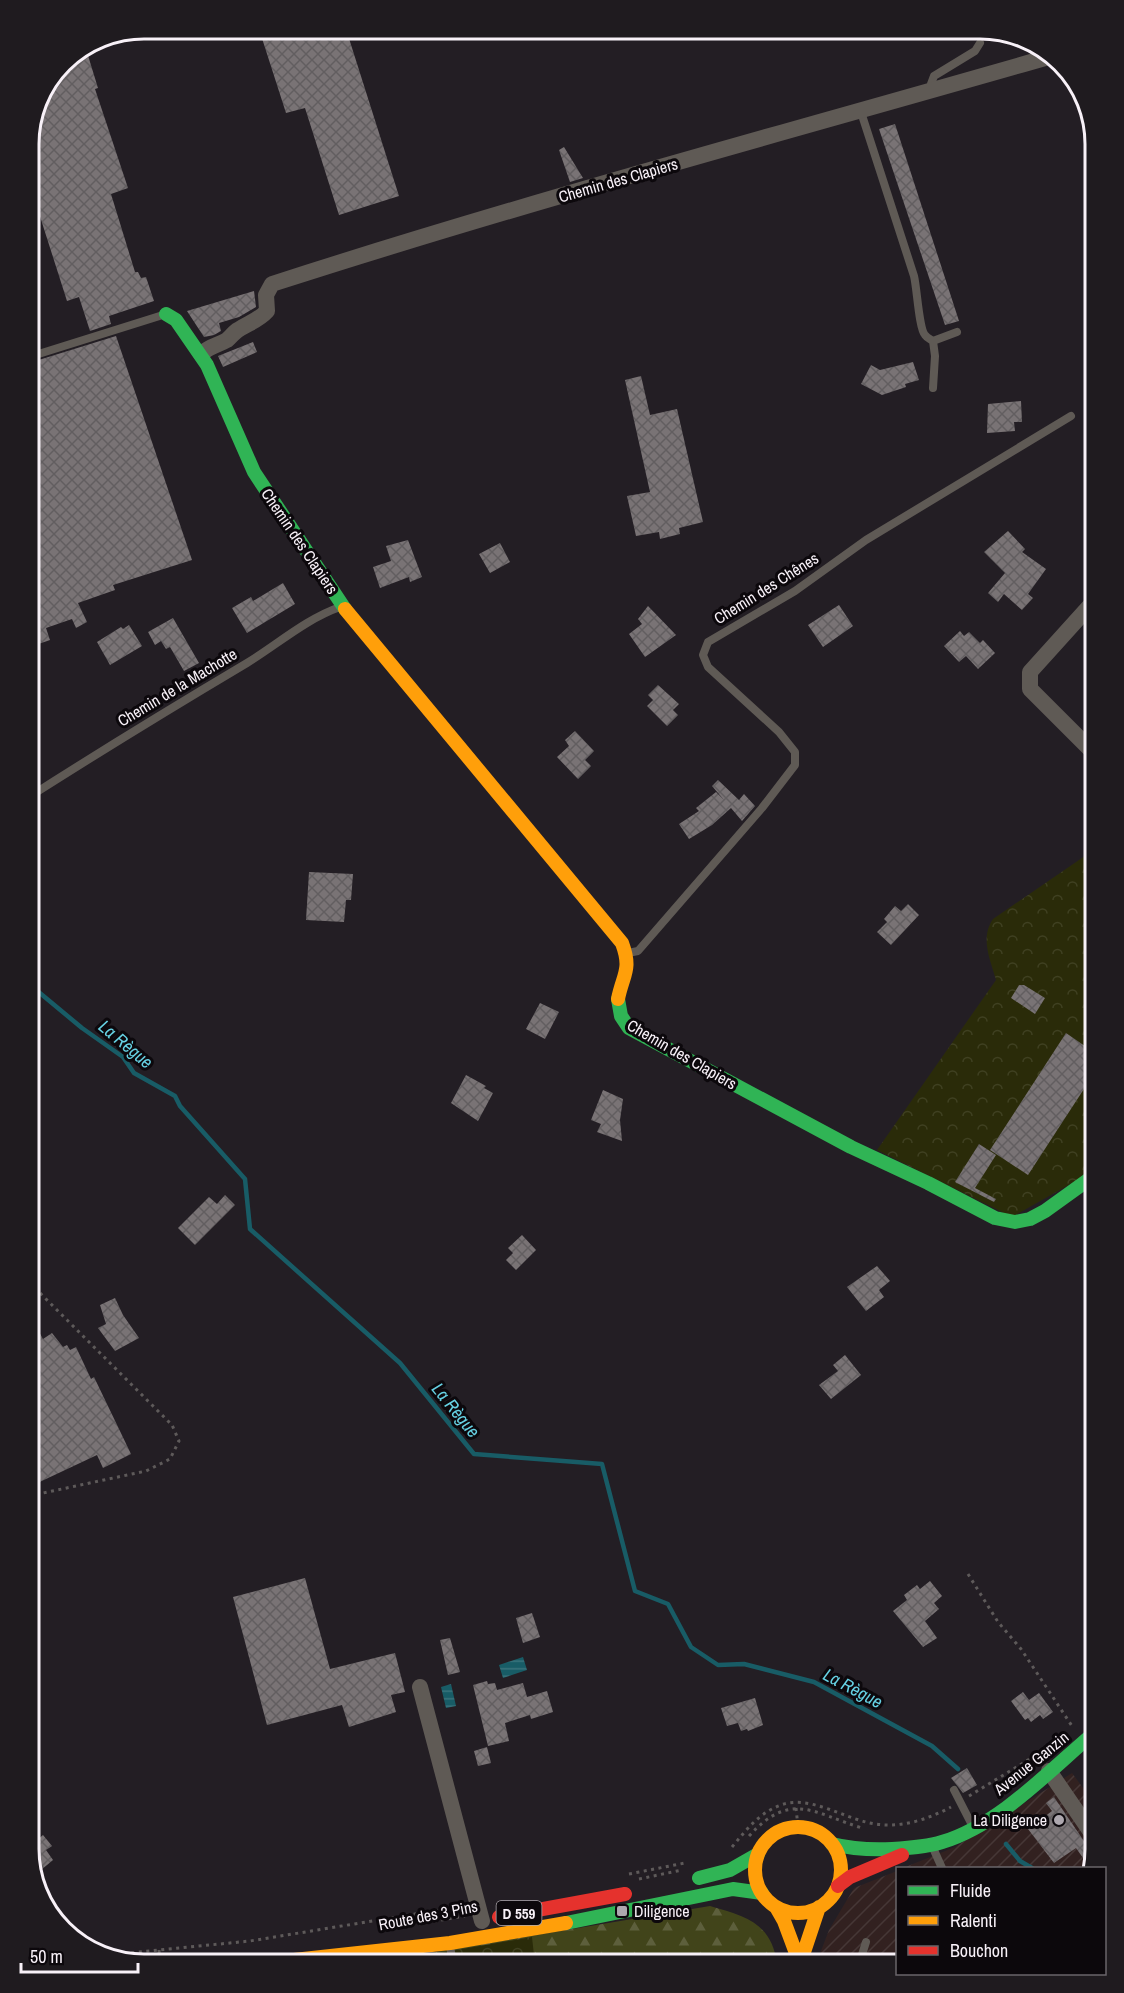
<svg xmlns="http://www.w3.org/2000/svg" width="1124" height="1993" font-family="'Archivo Narrow',sans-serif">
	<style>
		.industrial { fill: url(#industrial-furrows) }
		.forest { fill: url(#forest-firs) }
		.park { fill: url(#park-crowns) }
		.water { fill: url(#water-rules) }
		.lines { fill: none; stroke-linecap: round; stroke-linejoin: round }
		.stream { stroke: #185c66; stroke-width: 4.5 }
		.building { fill: url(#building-cross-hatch) }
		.path { stroke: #5e5a5a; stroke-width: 3; stroke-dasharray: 3 4.5; stroke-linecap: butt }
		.lane { stroke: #5f5a55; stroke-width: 8 }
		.street { stroke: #5f5a55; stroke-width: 16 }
		.fast { stroke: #30b455; stroke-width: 14 }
		.slow { stroke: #ff9f0a; stroke-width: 14 }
		.jam { stroke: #e5322d; stroke-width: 14 }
		.poi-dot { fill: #ada7ae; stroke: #0c080c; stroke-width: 2 }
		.labels { text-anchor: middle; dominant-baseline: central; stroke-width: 6; stroke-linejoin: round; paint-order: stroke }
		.shield { fill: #0c080c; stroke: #b1abb1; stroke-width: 1.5 }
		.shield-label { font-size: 15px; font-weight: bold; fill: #f8f1f8 }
		.street-label { font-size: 16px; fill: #f8f1f8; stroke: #0c080c }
		.poi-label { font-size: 16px; fill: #f8f1f8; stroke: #0c080c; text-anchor: end }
		.water-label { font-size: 18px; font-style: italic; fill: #66d1e3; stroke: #0c080c }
		.rim { fill: none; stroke: #f8f1f8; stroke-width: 3 }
	</style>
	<defs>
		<pattern id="industrial-furrows" width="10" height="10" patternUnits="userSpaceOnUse" patternTransform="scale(1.5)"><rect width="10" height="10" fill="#322120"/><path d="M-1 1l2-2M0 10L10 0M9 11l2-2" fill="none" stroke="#463736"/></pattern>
		<pattern id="forest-firs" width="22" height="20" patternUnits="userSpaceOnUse" patternTransform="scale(1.5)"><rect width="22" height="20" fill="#41441a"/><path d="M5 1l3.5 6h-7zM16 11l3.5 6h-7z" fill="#5d5f3c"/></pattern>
		<pattern id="park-crowns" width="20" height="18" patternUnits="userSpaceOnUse" patternTransform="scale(1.5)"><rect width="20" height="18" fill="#2a2b09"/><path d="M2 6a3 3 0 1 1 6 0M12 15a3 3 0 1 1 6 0" fill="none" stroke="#3f4021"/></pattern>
		<pattern id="water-rules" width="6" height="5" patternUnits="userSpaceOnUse" patternTransform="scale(1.5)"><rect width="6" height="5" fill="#185c66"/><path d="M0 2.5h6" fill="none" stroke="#3a747d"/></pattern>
		<pattern id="building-cross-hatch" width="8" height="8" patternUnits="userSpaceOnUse" patternTransform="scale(1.5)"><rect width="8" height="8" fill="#797375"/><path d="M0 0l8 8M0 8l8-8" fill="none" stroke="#625e60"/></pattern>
	</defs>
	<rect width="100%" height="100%" fill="#231e24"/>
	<!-- industrial -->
	<path class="industrial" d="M1072,1773L1095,1804V1850L1090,1868H903L955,1847Z
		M897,1871V1964H816L829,1930L854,1888Z"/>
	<!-- forest -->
	<path class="forest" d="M710,1906C745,1916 772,1923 777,1964H377L376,1962Z"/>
	<!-- park -->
	<path class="park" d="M1095,849V1170L1012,1217L877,1150L996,980C990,959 980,938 993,919Z
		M532,1937L535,1964H381V1963Z"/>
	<!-- water -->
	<path class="water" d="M523,1657L527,1670L503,1678L499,1665Z
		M451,1684L456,1706L446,1708L441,1687Z"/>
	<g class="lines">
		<!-- stream -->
		<path class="stream" d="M29,984L82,1028L123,1057L134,1073L175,1096L180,1106L245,1179L250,1229L400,1363L474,1454L602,1464L635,1591L668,1604L691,1647L718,1665L744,1664L814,1682L932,1746L958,1769
			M1006,1844L1020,1861L1032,1868"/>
	</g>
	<!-- building -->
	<path class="building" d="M259,29H346L399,196L339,215L305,108L286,113Z
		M86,49L98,88L95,89L128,188L111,194L135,272H138L141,278L146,277L154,301L109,316L111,324L90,331L79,297L67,301L29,182V136L62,62Z
		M895,124L959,321L945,325L879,129Z
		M564,147L583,178L570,182L559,150Z
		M254,291L256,307L239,317L219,323L221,331L214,335L204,337L187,311Z
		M116,336L192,560L113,585L115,590L78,603L87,622L76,628L72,619L46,628L50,640L33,646L29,634V363Z
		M253,342L257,352L223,367L218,356Z
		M913,362L919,380L905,384L906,387L882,395L861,384L871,365L880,370Z
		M641,376L650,415L677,409L703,522L679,528L680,534L660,539L659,532L636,536L627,496L650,492L625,380Z
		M1021,401L1022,422H1014L1015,431L987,433L988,404Z
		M1008,531L1025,549L1022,552L1046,569L1028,594L1033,598L1022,610L1004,594L998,602L988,593L1005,573L984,552Z
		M408,540L422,577L410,582L409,577L380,588L373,567L391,561L386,546Z
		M500,543L510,562L490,573L479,554Z
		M283,583L295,604L247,633L232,608L251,597L253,601Z
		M839,605L853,626L823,647L808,625Z
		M648,606L676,635L645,657L629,634L642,624L638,619Z
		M173,618L199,663L184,671L170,647L166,649L161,641L155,645L148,632Z
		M129,625L142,646L110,665L97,642L121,627L123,629Z
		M960,631L964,636L969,632L980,643L983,640L995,653L978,669L966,656L959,662L944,646Z
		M658,685L679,704L673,710L678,715L667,726L647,706L653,700L648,695Z
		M575,731L594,751L585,760L591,766L578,779L557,757L569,746L565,740Z
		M718,780L739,800L744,794L755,806L742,821L731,808L712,825L689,839L679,824L699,811L696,808L716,792L724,800L712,786Z
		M309,872L353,874L351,900H346L344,922L306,920Z
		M908,904L919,915L891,945L877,932L887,922L884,919L895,906L901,911Z
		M1019,985H1024L1045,998L1035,1014L1011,998Z
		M540,1003L559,1012L545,1039L526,1029Z
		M1066,1033L1095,1053V1072L1028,1175L990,1150Z
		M466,1075L486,1086L484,1088L493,1093L478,1121L451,1103Z
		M603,1090L623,1099L620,1120L622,1141L597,1132L601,1124L591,1120Z
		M979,1144L996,1155L975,1188L996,1199L994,1202L955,1182Z
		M225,1195L235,1205L195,1245L178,1228L209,1197L217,1204Z
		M522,1235L536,1250L516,1270L506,1260L513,1253L508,1248Z
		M877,1266L890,1281L879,1290L884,1297L866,1311L847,1287Z
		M115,1298L123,1315L139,1338L115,1351L98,1328L106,1324L100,1305Z
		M39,1332L43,1339L52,1333L63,1347L67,1345L70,1350L76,1347L91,1379L94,1377L131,1454L103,1468L97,1455L29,1487V1337Z
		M845,1355L861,1375L831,1399L819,1385L838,1371L833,1365Z
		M305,1578L330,1669L395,1653L405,1692L391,1695L396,1712L349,1727L342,1705L267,1725L233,1597Z
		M930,1581L942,1596L934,1603L939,1609L925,1621L937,1638L923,1647L893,1611L907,1600L904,1595L917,1585L920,1589Z
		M532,1613L540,1637L523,1643L516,1618Z
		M450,1638L460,1672L448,1675L440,1640Z
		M487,1681L488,1684L495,1683L497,1690L523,1683L527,1697L547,1691L553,1712L531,1719L530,1715L505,1723L509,1741L488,1746L473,1685Z
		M1023,1692L1029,1700L1039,1693L1053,1712L1043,1719L1040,1715L1031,1722L1028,1718L1025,1720L1011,1701Z
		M755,1698L763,1725L748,1731L747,1729L741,1731L738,1723L727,1726L721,1708Z
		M487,1747L491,1763L478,1766L474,1751Z
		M967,1768L977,1785L963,1793L951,1778Z
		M1054,1797L1086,1844L1095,1848L1090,1868L1076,1848L1054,1863L1028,1829L1052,1811L1046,1803Z
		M43,1835L52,1846L46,1850L53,1860L41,1870L29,1854V1847Z"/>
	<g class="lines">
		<!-- path -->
		<path class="path" d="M29,1496L146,1471L170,1459L179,1441L172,1425L29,1282
			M968,1574L998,1622L1021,1649L1072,1726
			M969,1796L1033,1757
			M796,1808L798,1827
			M749,1836C791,1790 813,1813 862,1828
			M732,1847C747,1829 759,1813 781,1805C807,1795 841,1816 866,1822C895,1830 925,1821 951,1807
			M629,1874L685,1863
			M639,1879L682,1870
			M419,1924L465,1916
			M159,1950L160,1964
			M109,1955L250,1941L464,1906"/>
		<!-- lane -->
		<path class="lane" d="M932,89L931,84L934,76L975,51L980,43
			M860,109L914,276C917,288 919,329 925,335C927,338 930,339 933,341L957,332
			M29,357L166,314
			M933,388L935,356L933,341
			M29,797C101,751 173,707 247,663C278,644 306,619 340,607
			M628,953L638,951L762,808L795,765V752L779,732L708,667L703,655L708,642L795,591L866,540L1071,416
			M954,1790L972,1825
			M933,1848L942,1868
			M450,1946L453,1964
			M859,1964L866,1942"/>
		<!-- street -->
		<path class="street" d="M201,354C211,345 217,346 227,340C231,337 234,332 238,330C248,323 258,321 267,311L266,295L272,284C529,201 791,131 1052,56
			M1095,754L1030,689V672L1095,600
			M420,1687L482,1921
			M1049,1771L1095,1838"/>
		<!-- fast -->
		<path class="fast" d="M166,314L176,320L207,365L254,472L345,609
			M618,999L621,1016L629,1028L851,1147L928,1183L995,1218L1015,1222L1030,1219L1045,1211L1095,1175
			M832,1844C852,1849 871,1850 892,1849C909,1848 926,1847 942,1842C999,1825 1050,1770 1095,1732
			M699,1878L730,1870L758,1854
			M566,1923L733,1889L762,1893"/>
		<!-- slow -->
		<path class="slow" d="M345,609L622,943C632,970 623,974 618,999
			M755 1870a43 43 0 1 1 86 0a43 43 0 1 1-86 0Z
			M776,1907L784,1921L800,1964
			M257,1964L450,1943L566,1923
			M800,1964L819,1907"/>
		<!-- jam -->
		<path class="jam" d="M838,1886L850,1877L902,1855
			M499,1917L625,1894"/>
	</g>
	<!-- markers -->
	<g class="poi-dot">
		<circle cx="1059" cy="1820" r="6"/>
		<rect x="616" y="1905" width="12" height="12" rx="3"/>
	</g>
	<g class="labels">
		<!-- shield labels -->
		<rect class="shield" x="496.5" y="1901" width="45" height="24" rx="4.5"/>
		<g class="shield-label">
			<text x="519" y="1913">D 559</text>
		</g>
		<!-- street labels -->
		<g class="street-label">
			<text transform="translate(618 180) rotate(-16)">Chemin des Clapiers</text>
			<text transform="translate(300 541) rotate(56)">Chemin des Clapiers</text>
			<text transform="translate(766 588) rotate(-32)">Chemin des Chênes</text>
			<text transform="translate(177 687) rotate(-31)">Chemin de la Machotte</text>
			<text transform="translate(682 1054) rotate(30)">Chemin des Clapiers</text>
			<text transform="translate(1031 1763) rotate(-39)">Avenue Ganzin</text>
			<text transform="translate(428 1915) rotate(-11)">Route des 3 Pins</text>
		</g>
		<!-- poi labels -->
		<g class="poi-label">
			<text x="1047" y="1820">La Diligence</text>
			<text x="634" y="1911" text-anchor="start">Diligence</text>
		</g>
		<!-- water labels -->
		<g class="water-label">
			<text transform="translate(126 1044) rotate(40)">La Règue</text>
			<text transform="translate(456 1410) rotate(51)">La Règue</text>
			<text transform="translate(853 1688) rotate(28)">La Règue</text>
		</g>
	</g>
	<!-- crop -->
	<path d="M0 0H1124V1993H0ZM144 39H980A105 105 0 0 1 1085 144V1849A105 105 0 0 1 980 1954H144A105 105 0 0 1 39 1849V144A105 105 0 0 1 144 39Z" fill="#1f1b1f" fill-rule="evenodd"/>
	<path class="rim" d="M144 39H980A105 105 0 0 1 1085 144V1849A105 105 0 0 1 980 1954H144A105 105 0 0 1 39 1849V144A105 105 0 0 1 144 39Z"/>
	<!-- legend -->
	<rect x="896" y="1867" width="210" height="108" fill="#0c080c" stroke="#6a656a" stroke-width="1.5"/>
	<rect x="908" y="1886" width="30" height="9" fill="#30b455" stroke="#6a656a" stroke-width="1.5"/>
	<text x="950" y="1897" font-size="18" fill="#f8f1f8">Fluide</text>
	<rect x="908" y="1916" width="30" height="9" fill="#ff9f0a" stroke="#6a656a" stroke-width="1.5"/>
	<text x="950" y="1927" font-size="18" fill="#f8f1f8">Ralenti</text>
	<rect x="908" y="1946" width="30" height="9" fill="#e5322d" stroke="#6a656a" stroke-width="1.5"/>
	<text x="950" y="1957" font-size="18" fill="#f8f1f8">Bouchon</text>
	<!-- scale -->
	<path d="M21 1963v9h117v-9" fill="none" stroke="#f8f1f8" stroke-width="3"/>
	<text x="30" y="1963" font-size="18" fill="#f8f1f8" stroke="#0c080c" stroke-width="4.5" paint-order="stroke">50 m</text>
</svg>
